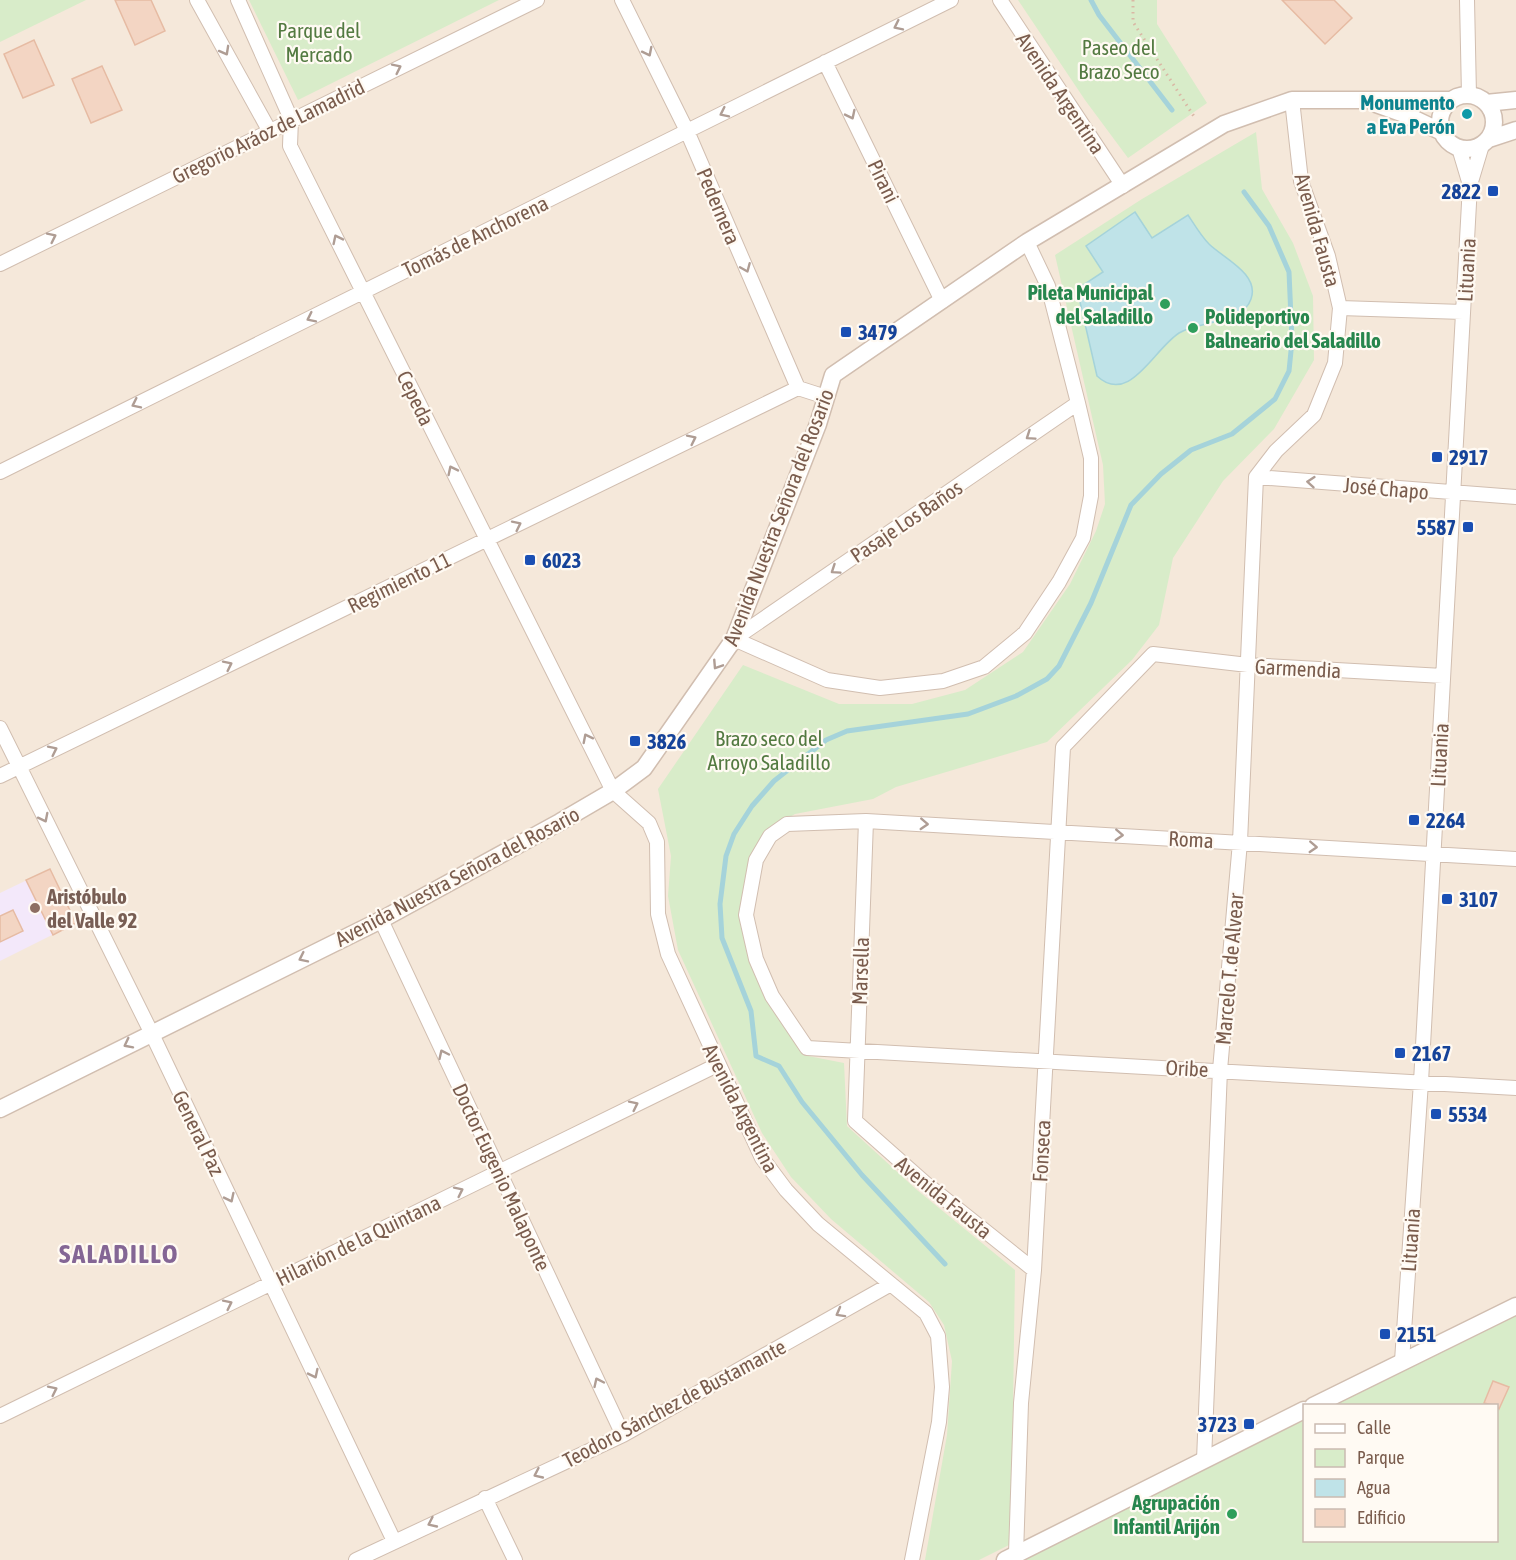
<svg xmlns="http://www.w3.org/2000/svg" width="1516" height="1560" font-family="'Asap Condensed',sans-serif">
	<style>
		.residential { fill: #f5e8da; fill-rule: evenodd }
		.education { fill: #f3e8fa }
		.green { fill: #d8ecc9 }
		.water { fill: #bfe3e8; stroke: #a5d3da; stroke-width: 1.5 }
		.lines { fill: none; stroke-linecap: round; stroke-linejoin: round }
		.stream { stroke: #a5d3da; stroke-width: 5 }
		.building { fill: #f3d5c3; stroke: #e6bba3; stroke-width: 1.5 }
		.minor-casing { stroke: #d1beb0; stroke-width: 16 }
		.tertiary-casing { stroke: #d1beb0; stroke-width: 19 }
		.path { stroke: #d9b8a5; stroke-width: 3; stroke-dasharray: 1.5 4.5; stroke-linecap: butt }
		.minor { stroke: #fff; stroke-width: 14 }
		.tertiary { stroke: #fff; stroke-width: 16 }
		.oneway { stroke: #af9d94 }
		.culture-dot { fill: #0f9aa8; stroke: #fffaf3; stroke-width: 2 }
		.transit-dot { fill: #1a4fb4; stroke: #fffaf3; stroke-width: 2 }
		.leisure-dot { fill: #2e9e5b; stroke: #fffaf3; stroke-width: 2 }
		.education-dot { fill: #8d6e63; stroke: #fffaf3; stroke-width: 2 }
		.labels { text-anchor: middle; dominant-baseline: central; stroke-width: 4.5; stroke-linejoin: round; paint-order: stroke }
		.park-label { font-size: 21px; fill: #537a41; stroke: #fffaf3 }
		.street-label { font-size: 21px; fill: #7a5c4d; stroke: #fffaf3 }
		.culture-label { font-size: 21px; font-weight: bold; fill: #0d838f; stroke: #fffaf3; text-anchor: end }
		.transit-label { font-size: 21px; font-weight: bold; fill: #164399; stroke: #fffaf3; text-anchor: start }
		.leisure-label { font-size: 21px; font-weight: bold; fill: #27864d; stroke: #fffaf3; text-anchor: end }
		.education-label { font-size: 21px; font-weight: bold; fill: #785e54; stroke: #fffaf3; text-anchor: start }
		.district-label { font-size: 27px; font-weight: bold; letter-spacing: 1.5px; fill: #846695; stroke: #fffaf3 }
	</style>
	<rect width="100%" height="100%" fill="#fdf6ec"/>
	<!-- residential -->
	<path class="residential" d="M0,0H1516V1560H0ZM1304,1406H1496V1540H1304Z"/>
	<!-- education -->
	<path class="education" d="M50,869L76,923L0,961V893Z"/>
	<!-- green -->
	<path class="green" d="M0,0H86L0,42Z
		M249,0H499L298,100Z
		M1018,0H1157V24L1207,103L1128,158L1085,100Z
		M1256,132L1262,189L1293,243L1313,296L1314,360L1274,429L1223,481L1173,558L1159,625L1132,660L1047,742L896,787L873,799L795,814L768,830L751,858L739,916L751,964L768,999L803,1055L844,1063L847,1126L917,1190L1015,1270L1011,1544L979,1560H925L947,1435L952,1361L944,1325L929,1302L831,1219L791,1177L762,1133L678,950L668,896L671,856L658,789L743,665L839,704H912L965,690L1023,652L1070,584L1096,531L1105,504L1103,465L1055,255L1142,199Z
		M1516,1306V1560H1005L1304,1410V1540H1496V1406L1313,1405Z"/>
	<!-- water -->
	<path class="water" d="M1135,212L1152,238L1188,215C1194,224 1201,236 1209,244C1223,258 1260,274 1251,299C1243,324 1198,321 1179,333C1153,350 1129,406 1097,376L1077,289L1103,272L1086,246Z"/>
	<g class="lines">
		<!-- stream -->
		<path class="stream" d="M1091,0L1099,15L1172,110
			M945,1264L862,1175L802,1102L779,1066L756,1056L751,1011L722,938L720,904L726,856L734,834L752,806L774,781L826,740L847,731L968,714L1016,696L1047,679L1059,666L1091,603L1131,505L1161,474L1191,450L1232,434L1275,399L1289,371L1292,341L1289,272L1269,226L1244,192"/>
	</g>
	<!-- building -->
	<path class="building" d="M115,0H151L165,31L135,45Z
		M1282,0H1334L1352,18L1325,44Z
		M34,40L54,85L23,98L4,54Z
		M102,66L122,110L91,123L72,79Z
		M50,869L76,923L53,935L26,880Z
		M13,910L23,931L0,942V916Z
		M1493,1381L1509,1387L1499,1409L1497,1406L1484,1403Z"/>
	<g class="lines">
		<!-- minor casing -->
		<g class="minor-casing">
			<path id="minor" d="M197,0L269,130
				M238,0L291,119L290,146L613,791L649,823L657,842L658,914L668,954L762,1158L786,1190L818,1224L926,1313L938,1336L942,1387L939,1422L912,1560
				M622,0L687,131L798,388L826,397
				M1000,0L1123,186
				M1467,0L1469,95
				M825,62L942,301
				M1459,148L1470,185
				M0,264L537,0
				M1340,308L1463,312
				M0,472L951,0
				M1256,477L1276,451L1314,415L1335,363L1340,308L1328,256L1301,181L1292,100
				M1256,477L1516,497
				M734,639L827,680L880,688L943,681L984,667L1025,633L1059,582L1083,538L1091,496V458L1078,403L1048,286L1027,242
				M734,639L1078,403
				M0,728L151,1032L394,1541
				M0,776L798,388
				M866,821L855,1121L925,1183L1034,1270
				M1516,859L866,821L787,824L770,836L756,860L746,915L756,959L772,996L807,1048L1516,1088
				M381,920L623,1435
				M1402,1361L1421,1082L1470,185L1482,145
				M0,1416L717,1065
				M1204,1460L1220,1070L1240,842L1256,477
				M485,1498L515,1560
				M1016,1554L1021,1403L1034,1270L1063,747L1153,654L1248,665L1443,676
				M356,1560L623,1435L891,1284"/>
		</g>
		<!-- tertiary casing -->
		<g class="tertiary-casing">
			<path id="tertiary" d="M1440 122a27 27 0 1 1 54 0a27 27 0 1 1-54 0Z
				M1486,103L1516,100
				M1376,104L1404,114L1442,132
				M1489,139L1516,130
				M0,1109L381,920L560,822L613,791L644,768L734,639L818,424L833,375L1027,242L1224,124L1292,100H1451
				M1313,1406L1516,1306
				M1005,1560L1304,1410"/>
		</g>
		<!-- path -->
		<path class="path" d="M1133,0V22L1195,118"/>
		<!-- minor -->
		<use href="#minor" class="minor"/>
		<!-- tertiary -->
		<use href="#tertiary" class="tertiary"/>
	</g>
	<!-- one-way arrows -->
	<defs><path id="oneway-chevron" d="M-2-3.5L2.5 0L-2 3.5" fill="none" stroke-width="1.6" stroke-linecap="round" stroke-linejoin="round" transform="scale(1.5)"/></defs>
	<g class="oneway">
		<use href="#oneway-chevron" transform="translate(898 26) rotate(154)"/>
		<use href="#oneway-chevron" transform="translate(225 51) rotate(61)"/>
		<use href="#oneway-chevron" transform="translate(648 52) rotate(63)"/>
		<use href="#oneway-chevron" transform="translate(397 68) rotate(-26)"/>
		<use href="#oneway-chevron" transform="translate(724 113) rotate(154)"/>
		<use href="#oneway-chevron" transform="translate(851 115) rotate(64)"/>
		<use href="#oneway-chevron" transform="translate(52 237) rotate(-26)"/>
		<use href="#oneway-chevron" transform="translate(337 239) rotate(-116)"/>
		<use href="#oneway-chevron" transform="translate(746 268) rotate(67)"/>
		<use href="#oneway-chevron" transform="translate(311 318) rotate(154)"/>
		<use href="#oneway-chevron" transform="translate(136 404) rotate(154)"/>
		<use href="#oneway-chevron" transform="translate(1030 436) rotate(146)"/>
		<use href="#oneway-chevron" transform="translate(692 439) rotate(-26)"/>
		<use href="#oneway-chevron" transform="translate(452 470) rotate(-116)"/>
		<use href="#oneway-chevron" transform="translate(1311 482) rotate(-175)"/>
		<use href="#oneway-chevron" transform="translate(517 525) rotate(-26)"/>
		<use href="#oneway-chevron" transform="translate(835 570) rotate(146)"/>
		<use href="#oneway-chevron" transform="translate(228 665) rotate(-26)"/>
		<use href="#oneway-chevron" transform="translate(717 665) rotate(123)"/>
		<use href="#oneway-chevron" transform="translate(587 738) rotate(-117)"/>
		<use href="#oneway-chevron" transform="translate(53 750) rotate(-26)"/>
		<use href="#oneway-chevron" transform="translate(44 818) rotate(63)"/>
		<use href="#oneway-chevron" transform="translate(924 824) rotate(3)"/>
		<use href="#oneway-chevron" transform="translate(1119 835) rotate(3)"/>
		<use href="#oneway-chevron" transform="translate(1313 847) rotate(3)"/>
		<use href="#oneway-chevron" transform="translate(303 958) rotate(154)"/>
		<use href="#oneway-chevron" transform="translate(128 1044) rotate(153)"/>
		<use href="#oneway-chevron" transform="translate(443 1054) rotate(-115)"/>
		<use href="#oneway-chevron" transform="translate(634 1105) rotate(-26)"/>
		<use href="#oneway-chevron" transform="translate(459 1191) rotate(-26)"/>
		<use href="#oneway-chevron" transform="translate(230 1198) rotate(64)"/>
		<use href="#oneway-chevron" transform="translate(228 1304) rotate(-26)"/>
		<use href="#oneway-chevron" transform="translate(840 1313) rotate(151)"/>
		<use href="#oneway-chevron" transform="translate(314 1374) rotate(64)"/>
		<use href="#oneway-chevron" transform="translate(598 1382) rotate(-115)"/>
		<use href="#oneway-chevron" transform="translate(53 1390) rotate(-26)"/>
		<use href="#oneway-chevron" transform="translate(538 1474) rotate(155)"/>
		<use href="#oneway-chevron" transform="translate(432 1523) rotate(155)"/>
	</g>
	<!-- markers -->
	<circle class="culture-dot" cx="1467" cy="114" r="6"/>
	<g class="transit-dot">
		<rect x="1487" y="185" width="12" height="12" rx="3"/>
		<rect x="840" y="326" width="12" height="12" rx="3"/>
		<rect x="1431" y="451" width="12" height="12" rx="3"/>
		<rect x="1462" y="521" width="12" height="12" rx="3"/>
		<rect x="524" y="554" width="12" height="12" rx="3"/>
		<rect x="629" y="735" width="12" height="12" rx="3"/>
		<rect x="1408" y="814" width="12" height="12" rx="3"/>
		<rect x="1441" y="893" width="12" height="12" rx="3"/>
		<rect x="1394" y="1047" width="12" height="12" rx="3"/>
		<rect x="1430" y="1108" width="12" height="12" rx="3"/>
		<rect x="1379" y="1328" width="12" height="12" rx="3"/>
		<rect x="1243" y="1418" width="12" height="12" rx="3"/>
	</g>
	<g class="leisure-dot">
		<circle cx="1165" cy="304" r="6"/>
		<circle cx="1193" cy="328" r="6"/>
		<circle cx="1232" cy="1514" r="6"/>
	</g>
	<circle class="education-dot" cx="35" cy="908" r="6"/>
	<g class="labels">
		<!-- park labels -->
		<g class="park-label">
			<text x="319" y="30">Parque del<tspan x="319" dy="24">Mercado</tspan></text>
			<text x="1119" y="47">Paseo del<tspan x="1119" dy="24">Brazo Seco</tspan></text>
			<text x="769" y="738">Brazo seco del<tspan x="769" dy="24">Arroyo Saladillo</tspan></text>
		</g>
		<!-- street labels -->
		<g class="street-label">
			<text transform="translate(1061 93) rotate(56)">Avenida Argentina</text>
			<text transform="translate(268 131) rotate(-26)">Gregorio Aráoz de Lamadrid</text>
			<text transform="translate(884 181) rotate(64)">Pirani</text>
			<text transform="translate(719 206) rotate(67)">Pedernera</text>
			<text transform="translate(1318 230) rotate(74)">Avenida Fausta</text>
			<text transform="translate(475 236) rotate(-26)">Tomás de Anchorena</text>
			<text transform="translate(1466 270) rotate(-87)">Lituania</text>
			<text transform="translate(416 398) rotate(64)">Cepeda</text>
			<text transform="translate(1386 488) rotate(5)">José Chapo</text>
			<text transform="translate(778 517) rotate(-69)">Avenida Nuestra Señora del Rosario</text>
			<text transform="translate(906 521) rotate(-34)">Pasaje Los Baños</text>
			<text transform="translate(399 582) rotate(-26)">Regimiento 11</text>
			<text transform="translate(1298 668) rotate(3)">Garmendia</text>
			<text transform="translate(1439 755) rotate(-87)">Lituania</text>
			<text transform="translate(1191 839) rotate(3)">Roma</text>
			<text transform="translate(457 876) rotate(-28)">Avenida Nuestra Señora del Rosario</text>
			<text transform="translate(1229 969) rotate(-85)">Marcelo T. de Alvear</text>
			<text transform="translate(860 971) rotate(-88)">Marsella</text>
			<text transform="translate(1187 1068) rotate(3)">Oribe</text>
			<text transform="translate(741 1108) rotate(63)">Avenida Argentina</text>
			<text transform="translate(199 1133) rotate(64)">General Paz</text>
			<text transform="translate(1041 1151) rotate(-87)">Fonseca</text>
			<text transform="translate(502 1177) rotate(65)">Doctor Eugenio Malaponte</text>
			<text transform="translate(944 1197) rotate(39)">Avenida Fausta</text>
			<text transform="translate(358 1240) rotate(-26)">Hilarión de la Quintana</text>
			<text transform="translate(1410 1240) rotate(-86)">Lituania</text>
			<text transform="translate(674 1403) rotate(-28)">Teodoro Sánchez de Bustamante</text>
		</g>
		<!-- culture labels -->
		<g class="culture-label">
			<text x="1455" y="102">Monumento<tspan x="1455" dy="24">a Eva Perón</tspan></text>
		</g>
		<!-- transit labels -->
		<g class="transit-label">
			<text x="1481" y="191" text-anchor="end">2822</text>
			<text x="858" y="332">3479</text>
			<text x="1449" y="457">2917</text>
			<text x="1456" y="527" text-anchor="end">5587</text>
			<text x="542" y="560">6023</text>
			<text x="647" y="741">3826</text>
			<text x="1426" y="820">2264</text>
			<text x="1459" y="899">3107</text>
			<text x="1412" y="1053">2167</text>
			<text x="1448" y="1114">5534</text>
			<text x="1397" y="1334">2151</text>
			<text x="1237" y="1424" text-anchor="end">3723</text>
		</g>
		<!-- leisure labels -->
		<g class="leisure-label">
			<text x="1153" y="292">Pileta Municipal<tspan x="1153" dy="24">del Saladillo</tspan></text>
			<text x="1205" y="316" text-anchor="start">Polideportivo<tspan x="1205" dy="24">Balneario del Saladillo</tspan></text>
			<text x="1220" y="1502">Agrupación<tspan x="1220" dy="24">Infantil Arijón</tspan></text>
		</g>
		<!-- education labels -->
		<g class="education-label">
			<text x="47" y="896">Aristóbulo<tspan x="47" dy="24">del Valle 92</tspan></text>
		</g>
		<!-- district labels -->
		<g class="district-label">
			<text x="119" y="1253">SALADILLO</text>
		</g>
	</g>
	<!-- legend -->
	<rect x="1303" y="1404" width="195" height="138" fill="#fffaf3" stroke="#cabbb1" stroke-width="1.5"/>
	<rect x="1315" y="1424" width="30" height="9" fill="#ffffff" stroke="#cabbb1" stroke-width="1.5"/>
	<text x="1357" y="1434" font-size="18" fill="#7a5c4d">Calle</text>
	<rect x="1315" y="1449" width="30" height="18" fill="#d8ecc9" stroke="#cabbb1" stroke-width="1.5"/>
	<text x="1357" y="1464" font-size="18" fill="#7a5c4d">Parque</text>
	<rect x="1315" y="1479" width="30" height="18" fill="#bfe3e8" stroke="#cabbb1" stroke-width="1.5"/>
	<text x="1357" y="1494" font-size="18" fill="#7a5c4d">Agua</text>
	<rect x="1315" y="1509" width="30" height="18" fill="#f3d5c3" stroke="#cabbb1" stroke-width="1.5"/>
	<text x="1357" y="1524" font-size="18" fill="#7a5c4d">Edificio</text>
</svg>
